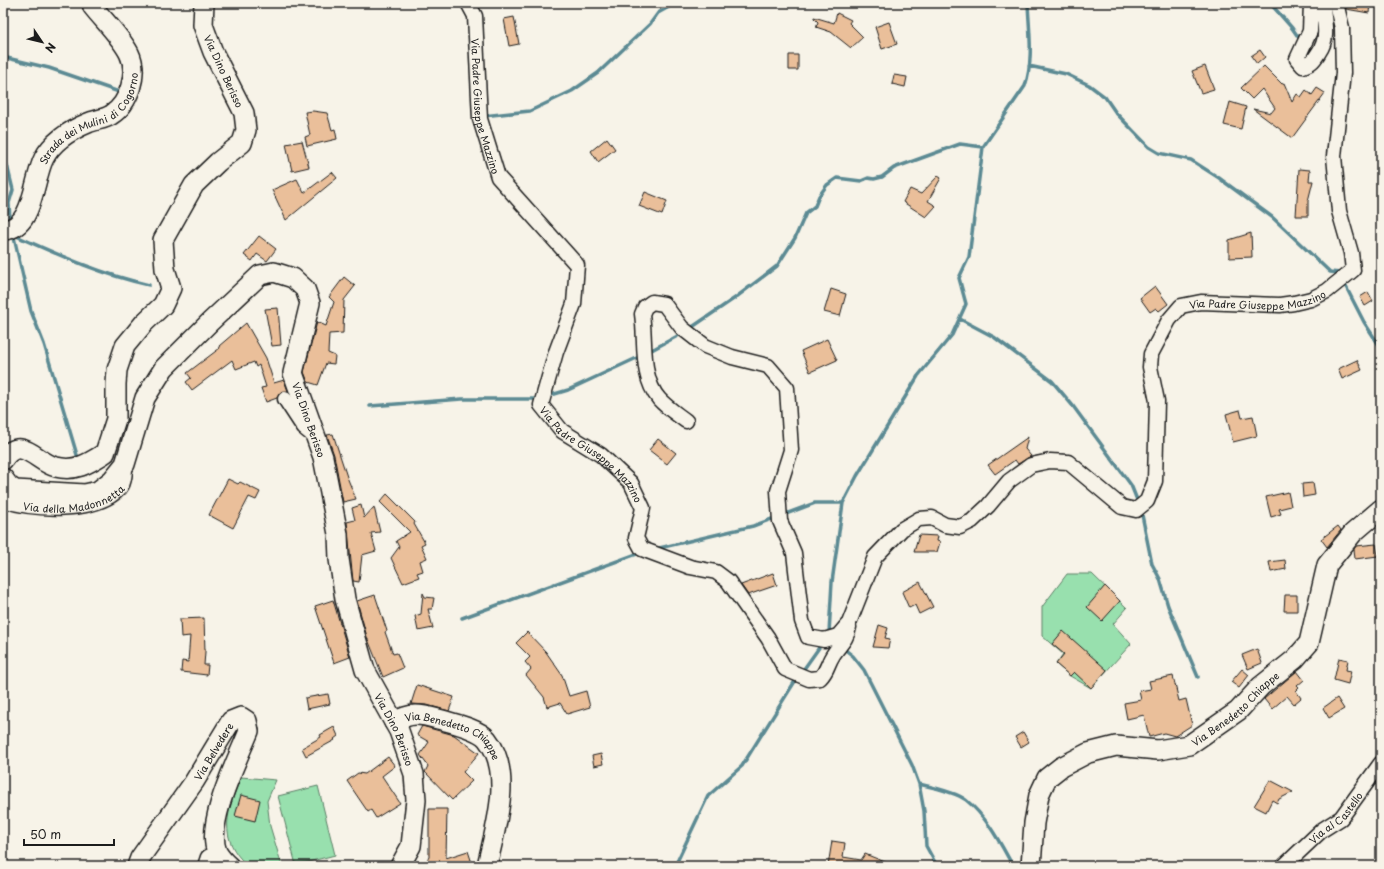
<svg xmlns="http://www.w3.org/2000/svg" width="1384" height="869" font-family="'Playpen Sans',sans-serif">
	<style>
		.green { fill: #98e0ae; stroke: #5a7e65 }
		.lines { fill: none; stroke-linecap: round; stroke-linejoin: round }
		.stream { stroke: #5b8a93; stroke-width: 3.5 }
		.building { fill: #eabf9a; stroke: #1c1c1c }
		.street-casing { stroke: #1c1c1c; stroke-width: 17 }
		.secondary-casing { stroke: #1c1c1c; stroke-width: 22 }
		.street { stroke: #f7f3e8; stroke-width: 14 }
		.secondary { stroke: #f7f3e8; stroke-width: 19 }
		.labels { text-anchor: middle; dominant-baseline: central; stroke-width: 3; stroke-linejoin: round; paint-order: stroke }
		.street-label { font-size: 10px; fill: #1c1c1c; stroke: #f7f3e8 }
	</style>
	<rect width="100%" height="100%" fill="#f7f3e8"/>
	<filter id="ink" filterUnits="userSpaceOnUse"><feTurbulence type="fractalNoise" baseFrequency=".025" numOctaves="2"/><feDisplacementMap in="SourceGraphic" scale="8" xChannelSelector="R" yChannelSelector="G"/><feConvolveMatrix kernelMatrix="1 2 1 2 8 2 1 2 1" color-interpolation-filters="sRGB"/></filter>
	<g filter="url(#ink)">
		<!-- green -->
		<path class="green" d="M1067,574H1092L1127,608L1113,624L1131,644L1091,688L1070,676L1056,664L1063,654L1042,636V607Z
			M241,777L276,780L267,801L270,826L282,866H248C217,839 227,811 241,777Z
			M318,786L335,855L296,865L278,796Z"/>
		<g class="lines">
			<!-- stream -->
			<path class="stream" d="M1270,3L1292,28L1301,41
				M3,57L49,68L122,93
				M1029,66L1066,74L1089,85L1105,97L1116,113L1149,147L1159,153L1191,160L1219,178L1272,217L1330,272L1341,273
				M483,116L530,111L572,91L598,73L650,24L658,13L676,3
				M3,161L7,165L13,190L9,203L10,221
				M13,233L31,311L44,344L77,455
				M14,235C59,255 100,274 149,285
				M1343,281L1364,322L1381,348
				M960,319L994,337L1052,381L1073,406L1131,485L1139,505
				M688,330L735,298L777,266L795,238L806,213L815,206L819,196L827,185L837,178L861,181L868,178L874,179L882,177L894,168L960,144L983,147
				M648,352L683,333
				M548,396L568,390L641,356
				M370,406L462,399H538
				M1141,510L1152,564L1160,579L1168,606L1198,677
				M783,515L815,503H843
				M655,549L753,526L777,517
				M462,618L642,552
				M827,635L829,633L832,582L843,503L857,476L918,376L952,335L966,304L959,278L969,257L983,147L1025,86C1034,60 1029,30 1028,3
				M843,648L853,656L864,670L912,765L919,784L924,811L926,846L937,866
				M801,673L823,642
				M919,784C932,787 956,792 966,800C987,817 1000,843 1013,866
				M675,866L708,796L742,766L797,678"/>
		</g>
		<!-- building -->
		<path class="building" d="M1345,3H1370L1369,13L1346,9Z
			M837,13L851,20L849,23L863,37L851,48L831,32L816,27L818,22L814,18V17L834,23Z
			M514,17L519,44L509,46L504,19Z
			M889,22L897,44L882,49L875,27Z
			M1260,50L1265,57L1257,64L1251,56Z
			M789,55H798V70H789Z
			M1205,66L1214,89L1201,93L1192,71Z
			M1264,66L1282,84L1284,83L1292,102L1297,94L1301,97L1306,90L1312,95L1317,88L1325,93L1292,138L1253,109L1271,113L1275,108L1262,89L1252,99L1241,88Z
			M894,75L907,77L905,87L892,84Z
			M1230,102L1246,107L1241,129L1224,125Z
			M313,111L327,113L332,130L335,129L337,139L307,146L305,137L310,135L305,112Z
			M607,138L615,149L598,162L591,151Z
			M302,141L309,167L292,171L286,144Z
			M1299,169L1310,170L1309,181H1313L1308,201V216H1296Z
			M332,172L337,178L286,220L272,190L297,179L304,193Z
			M938,176L941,178L928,201L936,206L926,217L903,202L910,189L921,194Z
			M645,192L667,201L662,215L639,206Z
			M1251,233L1252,257L1229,258V240Z
			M259,236L276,249L267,261L257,254L252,261L244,255Z
			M344,277L355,286L344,300L343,333L329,334L328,353L335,356L334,364L326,363L318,385L308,382L304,372L317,322L326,326L334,302L329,297Z
			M1155,286L1168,304L1159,311L1156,308L1150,312L1140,298Z
			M831,289L846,294L840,316L824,312Z
			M1368,292L1373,301L1365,306L1360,297Z
			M278,308L281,345L272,346L265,309Z
			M246,323L266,358L274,383L284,380L288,391L281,392L277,398L266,402L261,388L266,387L259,365L256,367L254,362L236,369L232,360L192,390L186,382L191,378L187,373L220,348L219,346Z
			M827,339L837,360L810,372L801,351Z
			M1357,360L1362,370L1342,379L1338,369Z
			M1240,410L1242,418L1253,416L1257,436L1233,442L1226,414Z
			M333,434L347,477L356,499L343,502L334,455L327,435Z
			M1028,437L1025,449L1031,456L1018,464L1015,460L995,474L988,465Z
			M658,439L676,453L667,464L649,450Z
			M228,479L238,484L240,482L260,492L256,500L249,497L233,528L209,515Z
			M1313,483L1315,495L1303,497L1302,484Z
			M1288,492L1291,506L1279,509L1281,514L1271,517L1266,497Z
			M387,494L415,522L414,524L425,543L421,545L427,558L420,561L423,571L417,573L419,577L403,583L391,558L399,547L396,541L410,532L380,502Z
			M361,505L364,518L374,507L380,532L371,533L376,551L362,555L359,582L353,581L347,522L355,520L352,508Z
			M1338,526L1341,530L1327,547L1321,539Z
			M919,535L938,536L937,541L940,542L937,552H914Z
			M1376,544L1378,556L1355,559L1354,549L1356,546Z
			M1285,560L1286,569L1271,572L1269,562Z
			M773,573L777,585L748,595L741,585Z
			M920,582L933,607L919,614L915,605L909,608L902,592Z
			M1105,586L1120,601L1102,621L1087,607Z
			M423,593L425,597L434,598L432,609H428L433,628L418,631L415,616L421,614Z
			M375,595L387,631L385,632L393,654L397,653L403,668L383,677L367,637L357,601Z
			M1285,595H1297V611H1284Z
			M333,600L350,657L334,663L315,606Z
			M204,618L205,652L204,665H208L207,675L181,672L182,661L188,662L190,636L181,637L180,619Z
			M879,625L888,628L885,638L890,639L888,648L873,647Z
			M1063,631L1107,670L1091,688L1074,672L1070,676L1056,664L1064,654L1052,644Z
			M527,632L546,652L562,675L569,696L586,691L590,707L567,714L560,703L547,707L544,697L526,675L531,669L525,662L530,657L516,643Z
			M1257,649L1262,663L1248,669L1242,655Z
			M1339,658L1348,660L1346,670L1351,671L1348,684L1334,680Z
			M1242,669L1249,675L1239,688L1231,682Z
			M1297,671L1304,680L1297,686L1299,688L1296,691L1301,698L1294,704L1287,696L1272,709L1264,699Z
			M1173,676L1179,701L1186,699L1192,725L1175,736L1164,733L1149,737L1144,715L1127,719L1124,703L1141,700L1139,691L1151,689L1149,681Z
			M417,685L454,697L449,711L427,705L411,704Z
			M328,694L330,704L307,709L305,698Z
			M1337,698L1344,709L1329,718L1323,708Z
			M422,726L454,735L479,753L463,772L472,781L452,800L425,772L428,766L420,755L429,742L417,735Z
			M334,727L338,736L334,739L335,740L306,756L302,748L321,737L320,735Z
			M1023,732L1029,742L1021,747L1015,737Z
			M601,754L603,764L594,766L592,756Z
			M388,757L395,766L382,776L400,803L376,818L371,810L368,812L347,781L358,773L365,774Z
			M1270,780L1293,792L1279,799L1277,803L1272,800L1266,812L1254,806Z
			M241,795L260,800L255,821L235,816Z
			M429,809H447L446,858L468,851L473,866H424L429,857Z
			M832,841L845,843L843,857L861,860L865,854L895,866H828Z"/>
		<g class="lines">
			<!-- street casing -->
			<g class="street-casing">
				<g id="street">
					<path id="s1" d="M468,3L475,16L480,119L498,177L577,265L574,304L556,352L541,405L562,431L601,455L631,483L643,508L636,538L642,549L690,567L716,572L728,581L768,638L785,669L809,679L820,678C828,670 827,664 833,655C839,645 847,640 849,627"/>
					<path d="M1311,3L1310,31L1297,59L1303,66C1312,63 1314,60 1319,52C1330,36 1323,21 1323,3"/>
					<path d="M285,399L304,428L315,437"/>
					<path id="s2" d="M686,421C677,414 667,408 659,399C640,377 646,341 642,314L645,307L652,302L664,304L682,328L705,346L732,357L768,366L787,388L791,450L778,491L780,521L794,553L802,621L808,637L824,640L838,636L849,623L875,557L902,529L919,519L932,518L945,525L960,527L972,521L988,506L1009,481L1031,465L1050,461L1068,462L1122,507L1136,510L1147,501L1155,481L1157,401L1150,367L1151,354L1169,320L1181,306L1201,302L1280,305L1294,303L1311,299L1327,291L1353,270L1351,253L1339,211L1334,156L1343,73L1342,28L1336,3"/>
					<path id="s3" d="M3,500C34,510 96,514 120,488C125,482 125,471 125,464"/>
					<path d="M205,866L208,857L217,852"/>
					<path id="s4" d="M1284,866L1322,830L1341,818L1381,763"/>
				</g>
			</g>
			<!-- secondary casing -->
			<g class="secondary-casing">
				<g id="secondary">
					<path id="s5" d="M3,230C34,229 33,179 44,158C53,141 71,130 88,123C95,120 105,119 111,115C129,104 139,73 129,53C120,36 105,22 93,7L92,3"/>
					<path d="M3,460C21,433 37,463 56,467C76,472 89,463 105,453L116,419V384L117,370L125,346L144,323L163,305L171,288L165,269L163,240L194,185L218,162L242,143L246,130L244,113L213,52L203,25L204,3"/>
					<path id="s6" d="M3,478L9,486L15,490L85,494L98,491L112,480L125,464L145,398L164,368L210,322L260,275L274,272L293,278L305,289L310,303L293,373L323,457L338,534L339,559L345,599L365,670L399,731L414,774L416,800L411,846L400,866"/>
					<path id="s7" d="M394,722C414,710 425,716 446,721C457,724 480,730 487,739C514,773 495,828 487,866"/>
					<path id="s8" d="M137,866L140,858L194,782L231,721L241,717L247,721L249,731C238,759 205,822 217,852C219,856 225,863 229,866"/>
					<path id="s9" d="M1031,866L1034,823L1039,795L1047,778L1061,767L1088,753L1116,746L1158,750L1189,745L1238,711L1261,686L1295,659L1309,643L1327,565L1353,533L1381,509"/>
				</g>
			</g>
			<!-- street -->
			<use href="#street" class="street"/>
			<!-- secondary -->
			<use href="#secondary" class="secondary"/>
		</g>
	</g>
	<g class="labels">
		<!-- street labels -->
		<g class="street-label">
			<text transform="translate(224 71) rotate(65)">Via Dino Berisso</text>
			<text stroke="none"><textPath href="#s1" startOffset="106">Via Padre Giuseppe Mazzino</textPath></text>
			<text stroke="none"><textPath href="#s5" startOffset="151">Strada dei Mulini di Cogorno</textPath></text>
			<text stroke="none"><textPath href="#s2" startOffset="1297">Via Padre Giuseppe Mazzino</textPath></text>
			<text stroke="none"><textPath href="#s6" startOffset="564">Via Dino Berisso</textPath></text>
			<text stroke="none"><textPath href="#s1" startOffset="514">Via Padre Giuseppe Mazzino</textPath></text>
			<text stroke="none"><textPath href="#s3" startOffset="73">Via della Madonnetta</textPath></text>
			<text stroke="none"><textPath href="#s9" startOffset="300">Via Benedetto Chiappe</textPath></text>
			<text stroke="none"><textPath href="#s6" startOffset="888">Via Dino Berisso</textPath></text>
			<text stroke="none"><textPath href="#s7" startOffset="67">Via Benedetto Chiappe</textPath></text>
			<text stroke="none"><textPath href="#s8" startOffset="138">Via Belvedere</textPath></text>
			<text stroke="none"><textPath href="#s4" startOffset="71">Via al Castello</textPath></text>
		</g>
	</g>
	<!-- margin -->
	<rect width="1384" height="869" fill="none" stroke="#f7f3e8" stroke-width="16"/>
	<rect x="8" y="8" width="1368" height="853" fill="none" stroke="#1c1c1c" stroke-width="1.5" filter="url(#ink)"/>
	<!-- north arrow -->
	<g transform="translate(42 42) rotate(125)" stroke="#f7f3e8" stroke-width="3" paint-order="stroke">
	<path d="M0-3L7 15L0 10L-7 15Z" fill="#1c1c1c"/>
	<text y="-6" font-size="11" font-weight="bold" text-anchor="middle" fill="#1c1c1c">N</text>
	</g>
	<!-- scale -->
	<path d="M24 839v6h90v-6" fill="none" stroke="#1c1c1c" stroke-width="2"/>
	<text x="30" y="839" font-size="12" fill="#1c1c1c" stroke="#f7f3e8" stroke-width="3" paint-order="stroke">50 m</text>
</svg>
